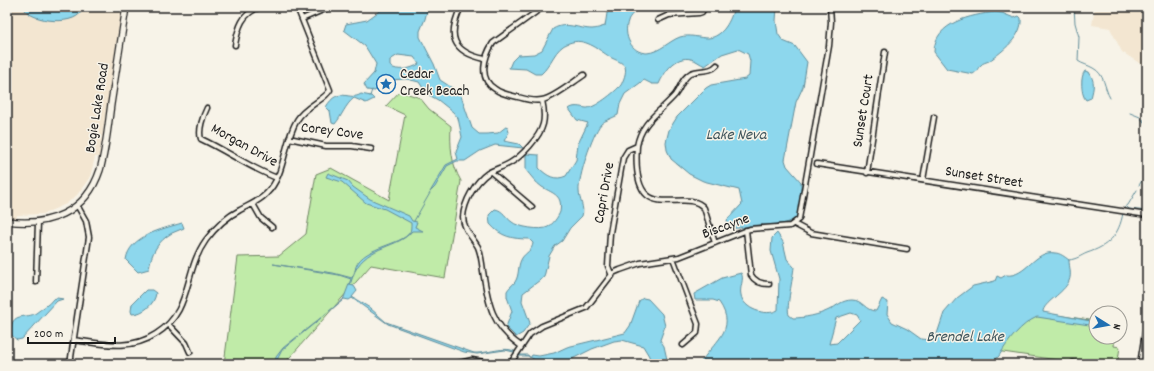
<svg xmlns="http://www.w3.org/2000/svg" width="1154" height="371" font-family="Dekko,sans-serif">
	<style>
		.built { fill: #f3e6d1 }
		.green { fill: #c0eba8; stroke: #6e8462 }
		.water { fill: #8dd7ed; stroke: #608c99; fill-rule: evenodd }
		.lines { fill: none; stroke-linecap: round; stroke-linejoin: round }
		.stream { stroke: #608c99; stroke-width: 1 }
		.minor-casing { stroke: #1c1c1c; stroke-width: 7 }
		.major-casing { stroke: #1c1c1c; stroke-width: 8 }
		.highway-casing { stroke: #1c1c1c; stroke-width: 9 }
		.minor { stroke: #f7f3e8; stroke-width: 4 }
		.major { stroke: #f7f3e8; stroke-width: 5.5 }
		.highway { stroke: #f7f3e8; stroke-width: 6 }
		.labels { text-anchor: middle; dominant-baseline: central; stroke-width: 3; stroke-linejoin: round; paint-order: stroke }
		.poi-label { font-size: 15px; fill: #1c1c1c; stroke: #f7f3e8; text-anchor: start }
		.street-label { font-size: 15px; fill: #1c1c1c; stroke: #f7f3e8 }
		.water-label { font-size: 16px; font-style: italic; fill: #3e545b; stroke: #f7f3e8 }
	</style>
	<rect width="100%" height="100%" fill="#f7f3e8"/>
	<filter id="ink" filterUnits="userSpaceOnUse"><feTurbulence type="fractalNoise" baseFrequency=".025" numOctaves="2"/><feDisplacementMap in="SourceGraphic" scale="8" xChannelSelector="R" yChannelSelector="G"/><feConvolveMatrix kernelMatrix="1 2 1 2 8 2 1 2 1" color-interpolation-filters="sRGB"/></filter>
	<g filter="url(#ink)">
		<!-- built -->
		<path class="built" d="M7,7H122L99,157H95L90,177L77,195L66,204L43,214L17,215L16,219L7,218Z
			M1095,7H1147V68L1122,52L1110,28L1092,25Z"/>
		<!-- green -->
		<path class="green" d="M400,91L420,98L429,109L451,126C450,145 451,164 461,181L445,278L371,265L284,364H224L238,257L279,256L306,234L316,174L331,168L389,200L405,115L386,106Z
			M996,306L1096,321V337H1115L1114,346L1120,347L1118,360L1135,362L1134,364H1085L989,350Z"/>
		<!-- water -->
		<path class="water" d="M26,7H83C80,28 29,22 24,8Z
			M385,7H428L425,19L420,31V37L434,64L440,80L460,93L472,128L479,134H487L498,133L507,126L509,132L504,141L519,144L523,148L495,145L480,151L465,161H457L447,166L435,187L430,192L446,165L458,159L456,152L462,137L458,118L453,112L438,100L427,94L419,82L407,79L388,80L382,83L375,91L367,90L364,84L374,73L376,64L365,46L344,30L346,24L367,20ZM398,55L414,57L419,64C411,69 397,72 390,66V60Z
			M608,7H640C636,11 629,16 628,21C623,35 631,53 647,53C660,52 669,41 680,37C690,34 699,38 708,38C723,37 731,20 734,7H777L776,21L778,34L783,41L795,46L807,62L803,87L796,102L785,160L787,166L801,182C803,222 796,225 759,225C750,225 741,229 733,228L728,224L727,220L742,204L739,190L703,181L689,174L671,159L667,150L666,142L669,130L677,117L706,88L711,85L745,79L749,76L750,61L748,54L738,49L722,54L705,66C700,64 696,60 691,59C675,55 664,73 659,84H652L644,80L625,94L620,104L618,115C613,118 605,120 601,124C592,135 578,178 579,191C579,200 585,207 582,216L570,228L562,241L555,246L549,256L544,277L523,293L522,301L530,323L523,333L516,337L506,327L512,311L507,297V291C509,287 513,285 515,282C520,274 517,266 522,258C526,252 532,251 533,243L529,239C513,239 501,237 490,224L489,215L495,209C503,210 506,218 512,222C517,227 542,231 548,227C553,224 558,217 560,212C563,195 554,194 542,187C536,183 530,175 526,170V154L539,155V168C547,176 555,181 566,176L576,160L578,144L588,123L577,120L569,109C574,105 580,107 586,108C594,109 615,92 621,85C623,81 627,72 625,67C623,62 615,60 610,57C598,49 584,37 569,43C554,48 552,65 541,74H535L526,69L509,68L512,61L518,55L534,54L542,50L553,29C566,21 579,29 592,29C596,29 601,27 605,26Z
			M995,12L1002,13L1014,18L1019,16L1021,18C1023,36 1003,51 989,61C987,62 982,63 981,65C977,68 978,71 973,74L947,69L934,52C934,22 972,15 995,12Z
			M1085,71L1089,72C1095,82 1094,86 1091,98L1086,100C1081,95 1080,76 1085,71Z
			M361,94L371,96L374,99L366,103L354,98C345,105 342,116 335,124L332,123L330,111L326,107C339,85 349,102 361,94Z
			M328,173L348,181L353,187L370,199L409,216L412,221L417,222L415,227L423,231H412C399,248 368,245 355,271C357,247 402,246 410,232C411,230 411,226 411,223L385,209L366,203L342,182L326,177Z
			M182,223L184,228C180,230 176,231 172,233C158,241 151,253 149,269L138,272L126,260C129,236 162,229 182,223Z
			M777,233L783,242L787,259L794,267C793,278 786,307 789,315L793,318C804,318 819,315 829,310C837,306 842,300 852,300C863,300 865,311 876,311L882,299L888,302L887,314L892,322L907,329L921,339L932,340L936,337L944,313L957,298L973,286L995,281L997,276L1001,278L1006,275C1026,278 1035,249 1055,253C1060,253 1065,257 1069,260C1069,267 1072,274 1069,281C1064,293 1043,303 1043,312L1096,322V326L1037,317C1021,324 1008,341 999,356C997,359 992,361 989,364H700C712,342 739,331 719,302L713,300H695L694,294L722,278L741,273C745,279 739,287 741,295C743,309 766,317 778,310L779,279L771,251L772,238ZM851,313L857,315L860,320L837,343L829,344L836,318Z
			M273,264L333,273L352,278L353,276L350,285L354,286L357,291L352,297L370,308L386,322L474,353C490,354 508,343 520,355H528L530,358L532,355L539,356L554,353L567,347L625,333L630,326L639,301L643,298L648,299L662,314L665,326L660,340L664,346L668,364H651L649,356L643,346L622,340L614,341L592,349L564,363L535,360L528,356H519L514,352L505,350L477,354L464,352L388,324L352,298L349,300L344,299L282,350L275,364L276,357L283,348L343,300L351,279L339,275Z
			M146,290H152L156,293C155,304 143,314 132,314L131,311L132,304Z
			M57,298L63,299L57,301L22,339L17,340C12,336 9,333 11,327C14,312 27,319 36,313C42,308 49,305 53,299Z"/>
		<g class="lines">
			<!-- stream -->
			<path class="stream" d="M1074,7L1075,23L1079,37L1078,61C1082,64 1088,65 1093,68C1105,74 1104,88 1110,98
				M370,96L372,90
				M1130,113L1140,117L1147,126
				M1143,120H1147
				M1139,185L1147,174
				M1126,206L1129,209L1147,211
				M1124,208L1128,205L1137,190
				M414,221L430,193
				M1069,260C1077,259 1080,256 1087,253C1108,246 1119,236 1123,213
				M353,276L355,271"/>
			<!-- minor casing -->
			<g class="minor-casing">
				<path id="minor" d="M461,7C447,36 452,52 485,59
					M543,7L493,43C484,57 478,79 495,89C501,94 510,95 518,97C525,99 534,102 542,100C554,98 573,82 584,75
					M302,19L330,7
					M658,20L669,15L699,13L702,12L704,7
					M235,45C238,28 242,13 260,7
					M207,108C203,116 198,130 201,139C227,151 250,168 277,178
					M289,138L326,146H352L371,149
					M637,146C631,233 685,184 704,208L715,243
					M817,164L1147,215
					M491,172L532,207
					M867,173L885,52
					M923,180L934,117
					M253,204L261,218L272,227
					M794,224L811,233L907,249
					M746,230L751,275C755,282 761,284 769,284
					M673,258L698,324L697,333L683,345
					M612,276L608,266L610,233L623,158L628,150L637,146C641,122 660,112 675,95C681,87 682,78 691,73C700,69 710,73 717,65
					M36,282L38,222
					M169,325L186,343L190,352
					M74,340C103,344 130,351 156,334C193,311 183,272 206,240C215,228 226,217 240,210C249,205 258,202 266,194C286,175 283,143 297,120C305,106 325,100 330,90L297,7
					M521,346C492,326 488,304 483,271C482,263 481,254 478,247C473,238 463,229 463,217C464,202 475,182 488,173C495,169 503,167 510,163C521,157 540,137 543,124C545,116 544,109 542,100
					M1073,363L1080,364
					M70,364L89,237L86,221L77,205
					M456,364L472,360L495,364
					M510,364L530,334L542,326L586,308L613,273L620,270L640,263L679,257L750,229L790,226L799,219L829,46L831,22L830,7"/>
			</g>
			<!-- major casing -->
			<g class="major-casing">
				<path id="major" d="M7,221C48,227 86,213 100,170C106,149 108,126 111,104C116,72 121,39 126,7"/>
			</g>
			<!-- highway casing -->
			<g class="highway-casing">
				<path id="highway" d="M1141,364L1147,327"/>
			</g>
			<!-- minor -->
			<use href="#minor" class="minor"/>
			<!-- major -->
			<use href="#major" class="major"/>
			<!-- highway -->
			<use href="#highway" class="highway"/>
		</g>
	</g>
	<!-- icons -->
	<defs>
		<g id="sight-ring" transform="scale(1)"><circle r="9.5" fill="#f7f3e8" stroke="#1f6fb2" stroke-width="1.5"/><path d="M0-6L1.8-2.2L6-1.7L2.9 1.2L3.7 5.4L0 3.3L-3.7 5.4L-2.9 1.2L-6-1.7L-1.8-2.2Z" fill="#1f6fb2"/></g>
	</defs>
	<g fill-rule="evenodd">
		<use href="#sight-ring" x="386" y="84"/>
	</g>
	<g class="labels">
		<!-- poi labels -->
		<g class="poi-label">
			<text x="400" y="75">Cedar<tspan x="400" dy="17">Creek Beach</tspan></text>
		</g>
		<!-- street labels -->
		<g class="street-label">
			<text transform="translate(98 108) rotate(-81)">Bogie Lake Road</text>
			<text transform="translate(864 111) rotate(-81)">Sunset Court</text>
			<text transform="translate(332 132) rotate(7)">Corey Cove</text>
			<text transform="translate(244 146) rotate(29)">Morgan Drive</text>
			<text transform="translate(984 178) rotate(9)">Sunset Street</text>
			<text transform="translate(605 193) rotate(-80)">Capri Drive</text>
			<text transform="translate(726 227) rotate(-20)">Biscayne</text>
		</g>
		<!-- water labels -->
		<g class="water-label">
			<text x="736" y="135">Lake Neva</text>
			<text x="965" y="337">Brendel Lake</text>
		</g>
	</g>
	<!-- margin -->
	<rect width="1154" height="371" fill="none" stroke="#f7f3e8" stroke-width="24"/>
	<rect x="12" y="12" width="1130" height="347" fill="none" stroke="#1c1c1c" stroke-width="1.5" filter="url(#ink)"/>
	<!-- north arrow -->
	<g transform="translate(1108 325) rotate(101)"><circle r="19" fill="#f7f3e8" stroke="#9f9d96"/>
	<path d="M0-3L7 15L0 10L-7 15Z" fill="#1f6fb2"/>
	<text y="-6" font-size="11" font-weight="bold" text-anchor="middle" fill="#1c1c1c">N</text>
	</g>
	<!-- scale -->
	<path d="M28 337v6h87v-6" fill="none" stroke="#1c1c1c" stroke-width="2"/>
	<text x="34" y="337" font-size="12" fill="#1c1c1c" stroke="#f7f3e8" stroke-width="3" paint-order="stroke">200 m</text>
</svg>
